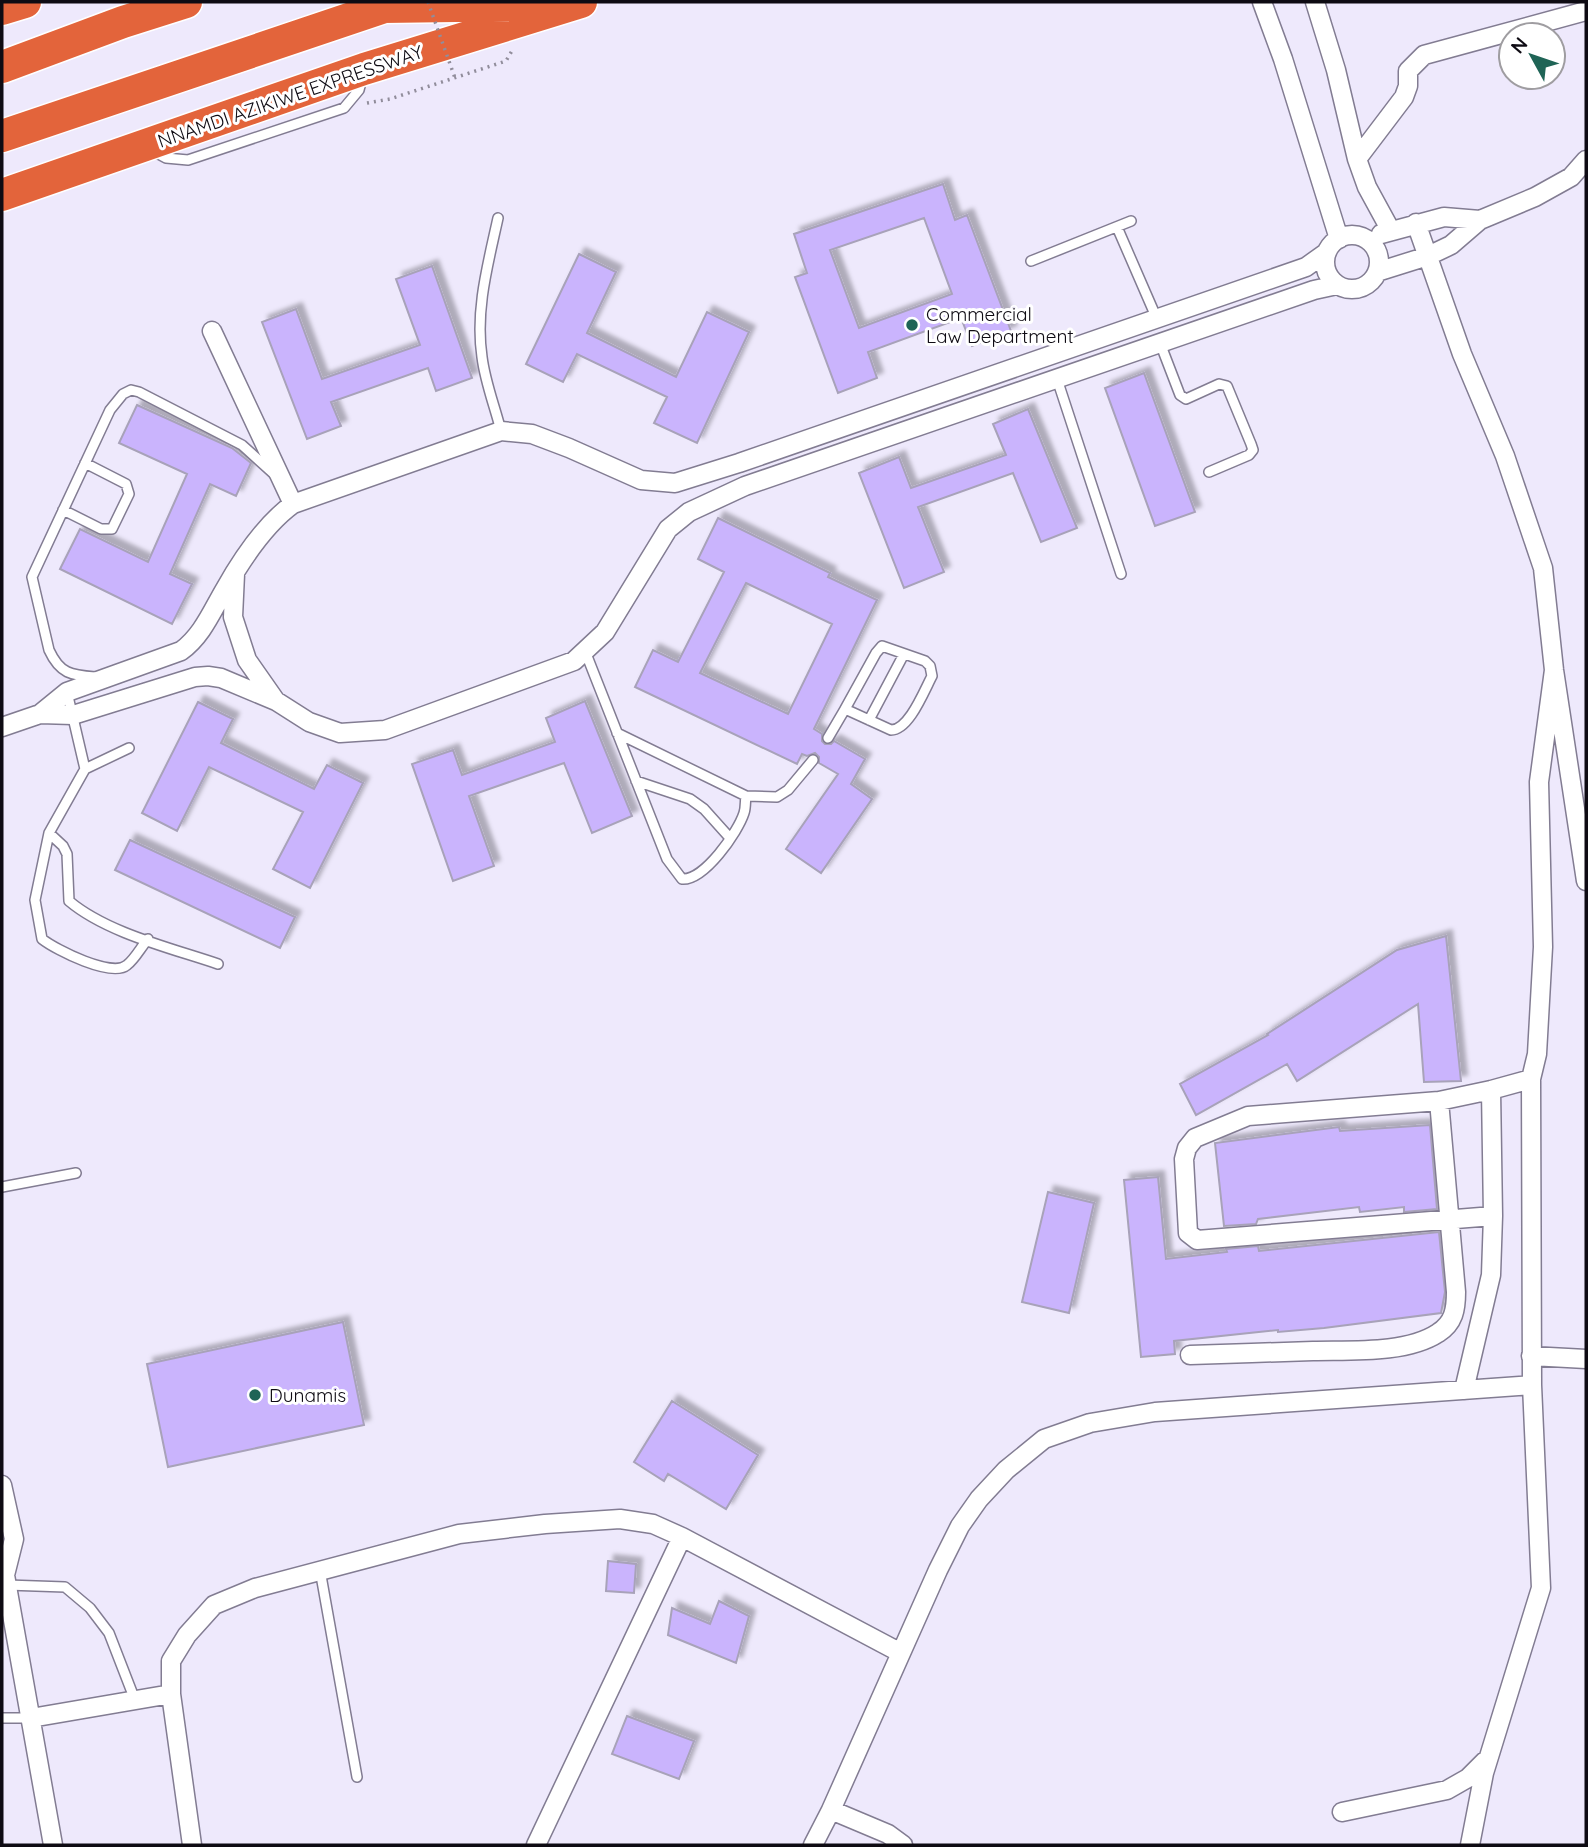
<svg xmlns="http://www.w3.org/2000/svg" width="1588" height="1847" font-family="Quicksand,sans-serif">
	<style>
		.building { fill: #cab4fd; stroke: #a8a2b9; stroke-width: 2; fill-rule: evenodd; filter: url(#shadow) }
		.lines { fill: none; stroke-linecap: round; stroke-linejoin: round }
		.lane-casing { stroke: #827c92; stroke-width: 12 }
		.street-casing { stroke: #827c92; stroke-width: 21 }
		.highway-casing { stroke: #fff; stroke-width: 35 }
		.path { stroke: #918d9b; stroke-width: 3.5; stroke-dasharray: 2 5; stroke-linecap: butt }
		.lane { stroke: #fff; stroke-width: 9 }
		.street { stroke: #fff; stroke-width: 18 }
		.highway { stroke: #e3643b; stroke-width: 32 }
		.path-bridge { stroke: #918d9b; stroke-width: 3.5; stroke-dasharray: 2 5; stroke-linecap: butt }
		.poi-dot { fill: #1f6456; stroke: #fff; stroke-width: 2.5 }
		.labels { text-anchor: middle; dominant-baseline: central; stroke-width: 6; stroke-linejoin: round; paint-order: stroke }
		.street-label { font-size: 19px; fill: #0e0b13; stroke: #fff }
		.poi-label { font-size: 19px; fill: #0e0b13; stroke: #fff; text-anchor: start }
	</style>
	<defs>
		<filter id="shadow"><feDropShadow dx="6" dy="-6" stdDeviation="2" flood-color="#0004"/></filter>
	</defs>
	<rect width="100%" height="100%" fill="#eee9fc"/>
	<!-- building -->
	<path class="building" d="M943,184L955,220L967,215L1011,331L972,346L961,318L868,352L877,378L838,393L795,277L807,273L794,234ZM924,218L952,294L859,328L830,250Z
		M579,254L616,272L587,333L676,377L707,312L749,332L697,443L654,423L667,397L577,354L563,382L526,364Z
		M432,266L472,378L436,391L428,368L331,402L341,426L307,439L262,322L296,309L322,379L420,345L396,279Z
		M1144,373L1195,512L1155,526L1105,388Z
		M137,405L232,448L251,463L236,496L210,484L170,574L192,584L172,624L60,569L80,529L148,562L187,474L119,443Z
		M1028,409L1077,528L1041,542L1013,473L918,507L944,572L904,588L859,473L899,457L911,488L1006,455L993,424Z
		M718,518L830,573L828,577L877,600L814,729L822,734V741L825,744H831L834,741L865,759L851,784L872,799L821,873L786,849L838,774L819,763V757L815,753L807,756L802,754L797,764L635,687L653,650L678,662L724,572L698,559ZM746,583L832,624L788,714L700,673Z
		M585,701L632,816L592,833L564,763L469,796L494,866L453,881L412,764L453,750L462,775L555,742L546,718Z
		M198,702L233,719L221,743L314,789L327,765L363,783L310,888L273,869L303,812L209,767L177,831L142,813Z
		M130,840L295,917L280,948L115,870Z
		M1446,936L1461,1081L1424,1082L1418,1004L1297,1081L1287,1064L1196,1115L1180,1084L1268,1035L1267,1034L1397,950Z
		M1430,1125L1437,1209L1404,1212V1207L1360,1212L1359,1207L1258,1219L1256,1224L1224,1226L1215,1143L1339,1127L1340,1131Z
		M1158,1177L1166,1259L1227,1252L1226,1249L1258,1246L1259,1251L1439,1232L1445,1292L1441,1313L1324,1328L1278,1332V1330L1174,1341L1175,1354L1141,1357L1124,1180Z
		M1048,1192L1094,1203L1069,1313L1022,1302Z
		M343,1322L364,1425L168,1467L147,1364Z
		M672,1401L758,1455L726,1509L668,1474L664,1481L634,1462Z
		M608,1561L636,1564L634,1593L606,1591Z
		M719,1601L749,1616L736,1663L668,1635L672,1608L710,1624Z
		M627,1716L694,1741L679,1779L612,1754Z"/>
	<g class="lines">
		<!-- lane casing -->
		<g class="lane-casing">
			<path id="lane" d="M153,151L166,158L188,160L344,108L359,90L362,78
				M498,218C488,264 475,310 482,357C485,382 495,407 501,431
				M1117,227L1157,319
				M1031,261L1131,221
				M1160,343L1180,395L1186,399L1219,384L1227,386L1251,444L1253,450L1249,455L1209,472
				M1057,379L1121,574
				M63,510L101,529H112L129,494L126,484L85,463
				M585,651L667,859L682,879C704,881 738,832 744,813C746,807 745,801 746,796
				M95,677C71,675 60,674 49,650L32,577L110,410L123,394L131,390L139,392L242,445L274,474
				M67,692L85,769L49,833L35,900L42,939C56,950 112,978 127,965C135,959 141,947 148,939
				M869,720L904,654
				M617,733L746,796L777,797L788,790L813,760
				M828,738L845,709L891,730C909,730 924,691 932,676L930,666L925,661L882,646L876,653L845,709
				M85,769L129,748
				M636,781L690,799L704,809L730,838
				M49,833L63,846L67,854L69,901C107,933 171,948 218,964
				M2,1187L76,1173
				M320,1570L357,1777
				M7,1585L65,1587L90,1608L109,1633L135,1700
				M2,1718H31"/>
		</g>
		<!-- street casing -->
		<g class="street-casing">
			<path id="street" d="M1262,2L1283,59L1339,239
				M1315,2L1336,70L1357,159L1367,187L1391,231
				M1357,159L1404,97L1408,86V71L1424,55L1586,11
				M1416,223L1462,354L1505,456L1543,568L1554,670L1586,881
				M1381,234L1444,217L1480,220
				M1325 262a27 27 0 1 1 54 0a27 27 0 1 1-54 0Z
				M1377,272L1428,256L1451,245L1480,220L1535,197L1571,177L1586,160
				M212,331L293,504
				M235,574L233,617L247,660L275,700
				M40,714L73,715L195,677L208,676L221,678L276,701L309,722L340,733L385,730L574,661L605,632L668,529L689,512L745,486L1314,290L1337,285
				M2,727L40,714L67,692L181,651C202,636 212,611 225,589C242,559 264,525 293,504L501,431L532,434L569,448L641,480L675,483L739,463L1306,267L1327,252
				M1493,1216L1197,1240L1188,1233L1184,1159L1187,1148L1195,1138L1248,1116L1439,1101L1491,1090L1531,1079
				M1190,1355C1231,1354 1272,1352 1313,1351C1350,1350 1406,1354 1438,1333C1454,1323 1456,1309 1456,1292L1439,1101
				M1531,1356L1586,1359
				M1464,1390L1491,1275L1493,1216L1491,1090
				M2,1485L14,1539L5,1575L53,1845
				M31,1718L171,1694
				M831,1810L938,1570L960,1526L979,1499L1006,1470L1044,1439L1090,1423L1155,1412L1532,1385
				M1342,1812L1447,1790L1468,1778L1485,1761
				M192,1845L171,1694V1661L187,1635L214,1605L255,1588L459,1534L545,1524L620,1519L653,1524L682,1537L901,1653
				M536,1845L682,1537
				M813,1845L831,1810L888,1834L903,1845
				M1470,1845L1484,1773L1541,1588L1532,1385L1531,1079L1537,1054L1543,947L1539,782L1554,670"/>
		</g>
		<!-- highway casing -->
		<g class="highway-casing">
			<path id="highway" d="M383,7L535,5
				M2,9L25,2
				M2,67L123,22L186,2
				M2,136L399,2
				M2,195L364,69L581,2"/>
		</g>
		<!-- path -->
		<path class="path" d="M367,103L390,99L506,61L513,49"/>
		<!-- lane -->
		<use href="#lane" class="lane"/>
		<!-- street -->
		<use href="#street" class="street"/>
		<!-- highway -->
		<use href="#highway" class="highway"/>
		<!-- path-bridge -->
		<path class="path-bridge" d="M428,2L455,78"/>
	</g>
	<!-- markers -->
	<g class="poi-dot">
		<circle cx="912" cy="325" r="7"/>
		<circle cx="255" cy="1395" r="7"/>
	</g>
	<g class="labels">
		<!-- street labels -->
		<g class="street-label">
			<text transform="translate(290 96) rotate(-19)">NNAMDI AZIKIWE EXPRESSWAY</text>
		</g>
		<!-- poi labels -->
		<g class="poi-label">
			<text x="926" y="314">Commercial<tspan x="926" dy="22">Law Department</tspan></text>
			<text x="269" y="1395">Dunamis</text>
		</g>
	</g>
	<!-- border -->
	<rect width="1588" height="1847" fill="none" stroke="#0e0b13" stroke-width="7"/>
	<!-- north arrow -->
	<g transform="translate(1532 56) rotate(310)"><circle r="33" fill="#ffffff" stroke="#9f9da1" stroke-width="2"/>
	<path d="M0-5L12 26L0 18L-12 26Z" fill="#1f6456"/>
	<text y="-10" font-size="19" font-weight="bold" text-anchor="middle" fill="#0e0b13">N</text>
	</g>
</svg>
